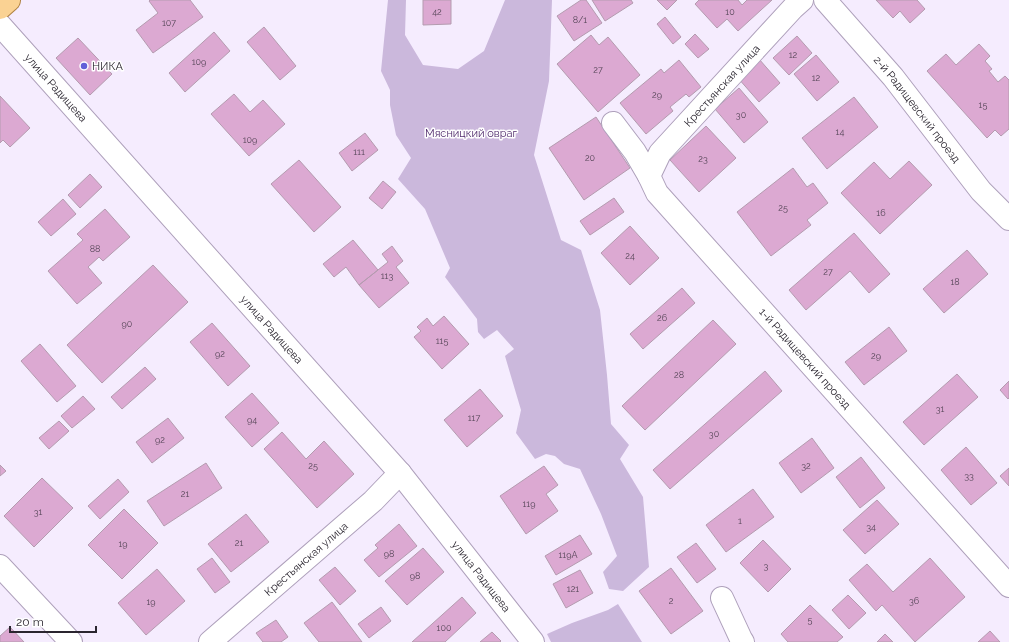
<svg xmlns="http://www.w3.org/2000/svg" width="1009" height="642" font-family="Raleway,sans-serif">
	<style>
		.green { fill: #cbb8dc }
		.building { fill: #dca9d2; stroke: #b49baf }
		.lines { fill: none; stroke-linecap: round; stroke-linejoin: round }
		.street-casing { stroke: #aea0bb; stroke-width: 24 }
		.primary-casing { stroke: #af8241; stroke-width: 24 }
		.street { stroke: #fff; stroke-width: 22 }
		.primary { stroke: #fad293; stroke-width: 22 }
		.poi-dot { fill: #6260d8; stroke: #fff; stroke-width: 1.5 }
		.labels { text-anchor: middle; dominant-baseline: central; stroke-width: 3; stroke-linejoin: round; paint-order: stroke }
		.number-label { font-size: 9px; fill: #564658 }
		.poi-label { font-size: 11px; fill: #2a252f; stroke: #fff; text-anchor: start }
		.street-label { font-size: 11px; fill: #2a252f; stroke: #fff }
		.park-label { font-size: 11px; fill: #502b6c; stroke: #fff }
	</style>
	<rect width="100%" height="100%" fill="#f5ecfe"/>
	<!-- green -->
	<path class="green" d="M388,0H406L405,35L423,65L458,69L484,51L505,0H552L549,81L534,155L561,240L581,250L600,310L607,375L611,424L629,445L620,459L643,497L649,567L623,591L609,589L603,572L617,556L601,514L580,469L564,464L555,456L546,454L535,459L516,433L521,410L505,356L514,349L497,330L484,339L478,332L477,319L445,277L450,268L425,209L398,179L411,158L396,135L390,105V90L381,71Z
		M618,604L642,642H551L547,634L572,623L608,610Z"/>
	<!-- building -->
	<path class="building" d="M150,0H190L203,17L153,53L136,30L158,13L149,1Z
		M423,0H451V24L423,25Z
		M581,0H586L602,23L574,41L557,16Z
		M592,0H631L633,3L605,21Z
		M657,0H677L667,10Z
		M699,0H738L742,5L747,0H772L738,31L727,19L717,28L695,4Z
		M876,0H917L925,9L910,23L900,11L893,18Z
		M665,17L681,37L673,44L657,24Z
		M264,27L296,66L280,80L247,42Z
		M214,32L230,51L185,92L169,73Z
		M695,34L709,49L698,58L685,44Z
		M591,35L599,45L608,37L640,75L598,112L557,64Z
		M797,36L812,53L789,75L773,58Z
		M78,38L112,74L90,95L56,58Z
		M979,44L990,56L985,61L992,69L989,71L998,82L1005,76L1009,80V129L1001,136L995,130L987,138L927,71L946,54L956,65Z
		M816,55L839,82L817,101L794,74Z
		M759,59L780,83L759,102L738,78Z
		M679,60L701,87L689,97L686,94L670,107L673,111L646,134L620,103L661,69L664,73Z
		M739,88L768,122L744,143L715,109Z
		M234,94L250,112L263,100L285,124L249,156L211,114Z
		M0,96L30,128L10,147L3,140L0,143Z
		M854,97L878,127L827,169L802,138Z
		M596,117L630,168L584,200L549,148Z
		M706,126L736,158L699,192L670,160Z
		M365,133L378,150L352,171L339,153Z
		M299,160L341,207L314,232L271,184Z
		M909,161L932,185L880,234L841,193L874,162L890,179Z
		M793,168L807,187L813,183L828,203L807,220L811,225L771,256L737,212Z
		M90,174L102,187L80,208L68,195Z
		M383,181L396,192L382,209L369,198Z
		M614,198L624,212L590,235L580,221Z
		M63,199L76,214L51,236L38,222Z
		M105,209L130,237L103,261L99,257L88,267L102,283L77,304L48,271L83,240L77,234Z
		M630,226L659,258L630,285L601,253Z
		M854,233L890,274L869,293L850,271L806,310L789,290Z
		M353,240L378,270L359,285L346,267L334,277L323,264Z
		M392,246L403,261L396,267L409,283L379,308L359,285L388,262L382,254Z
		M967,250L988,274L944,313L923,289Z
		M153,265L188,302L102,383L67,345Z
		M682,288L695,303L643,349L630,334Z
		M444,316L469,344L442,369L414,337L421,331L417,327L427,318L433,326Z
		M713,320L736,344L645,430L622,406Z
		M212,323L250,366L228,386L190,342Z
		M889,327L907,351L864,385L845,362Z
		M40,344L76,386L57,402L21,361Z
		M145,367L156,379L122,409L111,397Z
		M765,371L782,391L670,489L653,470Z
		M957,374L978,397L924,445L903,422Z
		M1009,381V398L1008,399L1000,390Z
		M480,389L503,416L467,447L444,420Z
		M252,393L279,423L252,447L225,417Z
		M83,396L95,409L72,428L61,416Z
		M168,418L184,438L152,463L136,442Z
		M59,421L69,431L49,449L39,438Z
		M282,432L306,459L324,441L354,474L317,508L264,449Z
		M812,438L834,468L801,493L779,463Z
		M966,447L997,483L971,505L941,470Z
		M861,457L885,488L860,508L836,477Z
		M206,463L222,488L164,526L147,501Z
		M0,465L6,471L0,476Z
		M544,466L558,485L546,494L558,511L526,534L500,496Z
		M1009,468V486L1000,476Z
		M42,478L73,508L34,547L4,516Z
		M118,479L129,492L100,519L88,506Z
		M753,489L774,517L726,552L706,525Z
		M877,500L899,524L865,554L843,530Z
		M124,509L158,543L122,579L88,545Z
		M246,514L269,542L231,572L208,544Z
		M399,524L417,546L379,577L364,560L378,548L375,545Z
		M580,535L592,554L556,575L545,556Z
		M763,540L791,569L768,592L740,563Z
		M696,543L716,569L697,583L677,557Z
		M423,548L444,572L407,605L385,581Z
		M212,558L230,582L215,593L197,569Z
		M930,558L965,597L915,642L882,605L876,611L849,580L867,564L893,592Z
		M335,567L356,591L340,605L319,580Z
		M671,568L703,611L671,634L639,591Z
		M157,569L185,601L146,635L118,603Z
		M580,570L593,593L566,608L553,584Z
		M848,595L866,613L849,629L832,610Z
		M462,597L476,613L445,642H412Z
		M332,602L362,642H319L304,623Z
		M810,605L843,637L837,642H788L781,634Z
		M381,607L391,621L369,638L358,624Z
		M276,620L288,637L281,642H263L256,633Z
		M10,627L24,642H0V636Z
		M990,631L1000,642H978Z
		M492,632L501,641L500,642H480Z
		M885,634L893,642H877Z"/>
	<g class="lines">
		<!-- street casing -->
		<g class="street-casing">
			<g id="street">
				<path id="s1" d="M825,0L893,77L981,191L1009,219"/>
				<path id="s2" d="M0,25L400,473L533,642"/>
				<path id="s3" d="M613,123L635,152L649,176L657,193L1009,586"/>
				<path id="s4" d="M649,176L660,153L793,8L802,0"/>
				<path d="M0,566L71,642"/>
				<path d="M722,598L741,639L743,642"/>
				<path id="s5" d="M210,642L373,501L400,473"/>
			</g>
		</g>
		<!-- primary casing -->
		<g class="primary-casing">
			<path id="primary" d="M0,8L9,0"/>
		</g>
		<!-- street -->
		<use href="#street" class="street"/>
		<!-- primary -->
		<use href="#primary" class="primary"/>
	</g>
	<!-- markers -->
	<circle class="poi-dot" cx="84" cy="66" r="4"/>
	<g class="labels">
		<!-- number labels -->
		<g class="number-label">
			<text x="437" y="12">42</text>
			<text x="730" y="12">10</text>
			<text x="580" y="20">8/1</text>
			<text x="169" y="23">107</text>
			<text x="793" y="55">12</text>
			<text x="199" y="62">109</text>
			<text x="598" y="70">27</text>
			<text x="816" y="78">12</text>
			<text x="657" y="95">29</text>
			<text x="983" y="105">15</text>
			<text x="741" y="115">30</text>
			<text x="840" y="132">14</text>
			<text x="250" y="140">109</text>
			<text x="359" y="152">111</text>
			<text x="590" y="158">20</text>
			<text x="703" y="159">23</text>
			<text x="783" y="208">25</text>
			<text x="881" y="213">16</text>
			<text x="95" y="249">88</text>
			<text x="630" y="256">24</text>
			<text x="828" y="272">27</text>
			<text x="387" y="276">113</text>
			<text x="955" y="282">18</text>
			<text x="662" y="318">26</text>
			<text x="127" y="324">90</text>
			<text x="442" y="341">115</text>
			<text x="220" y="354">92</text>
			<text x="876" y="356">29</text>
			<text x="679" y="375">28</text>
			<text x="940" y="409">31</text>
			<text x="474" y="418">117</text>
			<text x="252" y="420">94</text>
			<text x="714" y="434">30</text>
			<text x="160" y="440">92</text>
			<text x="313" y="466">25</text>
			<text x="806" y="466">32</text>
			<text x="969" y="476">33</text>
			<text x="185" y="494">21</text>
			<text x="529" y="504">119</text>
			<text x="38" y="512">31</text>
			<text x="740" y="521">1</text>
			<text x="871" y="527">34</text>
			<text x="239" y="543">21</text>
			<text x="123" y="544">19</text>
			<text x="389" y="554">98</text>
			<text x="568" y="555">119А</text>
			<text x="766" y="566">3</text>
			<text x="415" y="576">98</text>
			<text x="573" y="589">121</text>
			<text x="671" y="601">2</text>
			<text x="914" y="601">36</text>
			<text x="151" y="602">19</text>
			<text x="810" y="620">5</text>
			<text x="444" y="628">100</text>
		</g>
		<!-- poi labels -->
		<g class="poi-label">
			<text x="92" y="66">НИКА</text>
		</g>
		<!-- street labels -->
		<g class="street-label">
			<text stroke="none"><textPath href="#s4" startOffset="117">Крестьянская улица</textPath></text>
			<text stroke="none"><textPath href="#s2" startOffset="84">улица Радищева</textPath></text>
			<text stroke="none"><textPath href="#s1" startOffset="143">2-й Радищевский проезд</textPath></text>
			<text stroke="none"><textPath href="#s2" startOffset="408">улица Радищева</textPath></text>
			<text stroke="none"><textPath href="#s3" startOffset="305">1-й Радищевский проезд</textPath></text>
			<text stroke="none"><textPath href="#s5" startOffset="127">Крестьянская улица</textPath></text>
			<text stroke="none"><textPath href="#s2" startOffset="732">улица Радищева</textPath></text>
		</g>
		<!-- park labels -->
		<g class="park-label">
			<text x="471" y="133">Мясницкий овраг</text>
		</g>
	</g>
	<!-- scale -->
	<path d="M10 626v6h86v-6" fill="none" stroke="#2a252f" stroke-width="2"/>
	<text x="16" y="626" font-size="12" fill="#2a252f" stroke="#ffffff" stroke-width="3" paint-order="stroke">20 m</text>
</svg>
